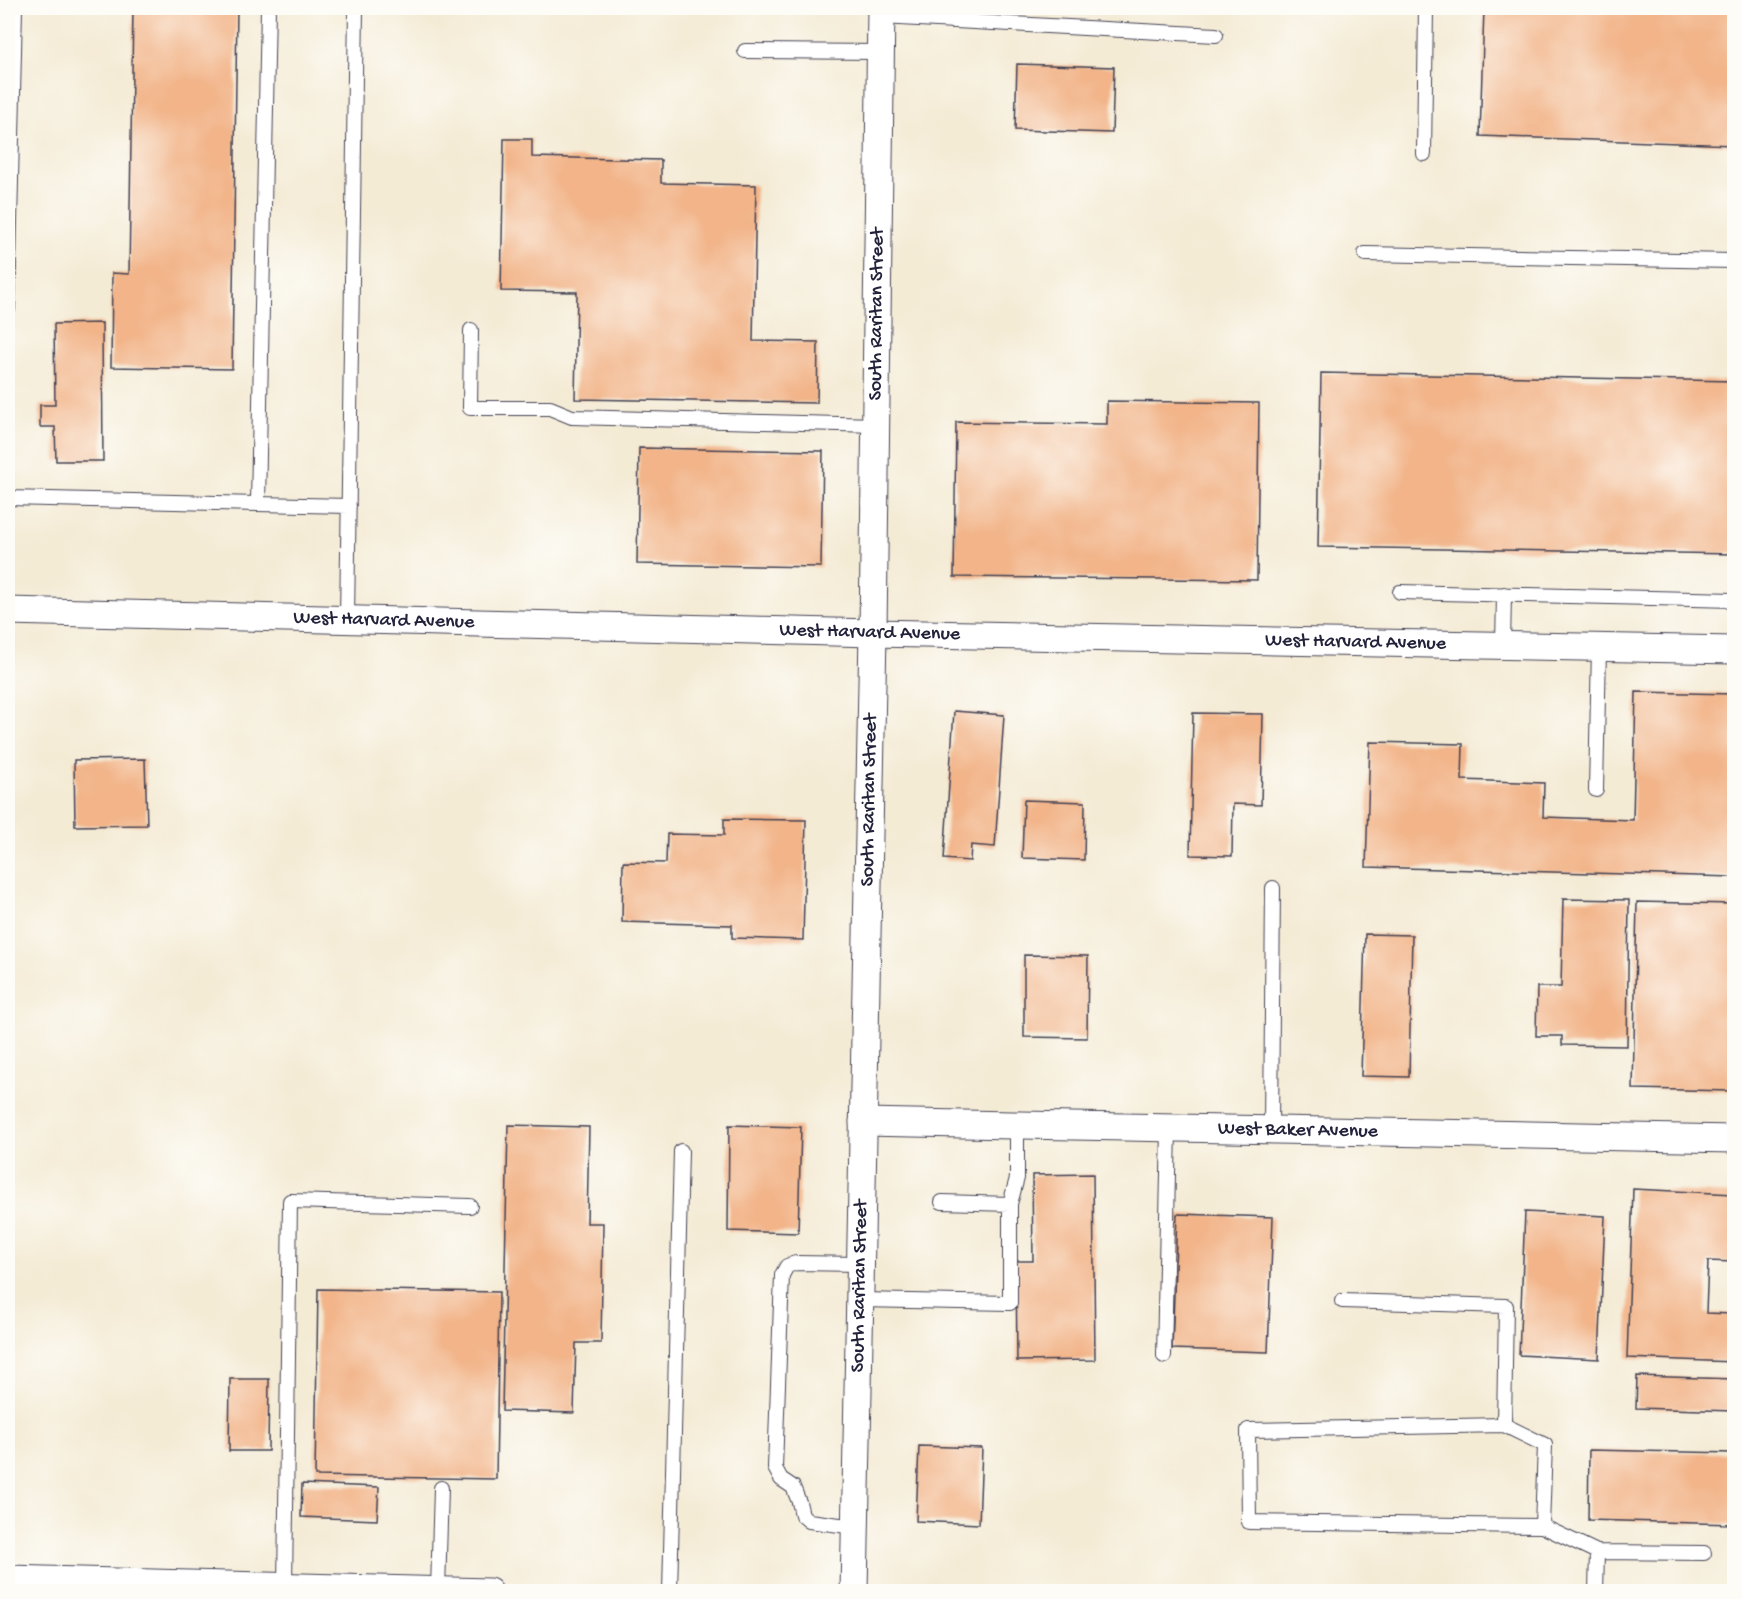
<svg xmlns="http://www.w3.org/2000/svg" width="1742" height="1599" font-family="'Gochi Hand',sans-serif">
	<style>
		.building { fill: #f2b488 }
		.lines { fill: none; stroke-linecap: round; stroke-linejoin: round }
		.service-casing { stroke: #424052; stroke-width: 16 }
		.minor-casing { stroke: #424052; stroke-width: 29 }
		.service { stroke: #fff; stroke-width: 14 }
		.minor { stroke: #fff; stroke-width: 27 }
		.labels { text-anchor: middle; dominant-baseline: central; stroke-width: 4.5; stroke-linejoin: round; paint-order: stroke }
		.street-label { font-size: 20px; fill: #22223b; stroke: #fdfcf7 }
	</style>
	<rect width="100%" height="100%" fill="#fdfcf7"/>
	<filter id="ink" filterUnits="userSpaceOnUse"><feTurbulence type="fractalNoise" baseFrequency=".0167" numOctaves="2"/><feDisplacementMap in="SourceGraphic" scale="12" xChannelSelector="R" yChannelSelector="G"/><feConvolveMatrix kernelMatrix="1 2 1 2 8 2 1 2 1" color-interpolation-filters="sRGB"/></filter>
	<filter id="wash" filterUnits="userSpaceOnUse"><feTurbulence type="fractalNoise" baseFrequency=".008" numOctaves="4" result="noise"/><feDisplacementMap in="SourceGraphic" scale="24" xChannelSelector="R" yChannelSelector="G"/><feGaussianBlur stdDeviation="1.35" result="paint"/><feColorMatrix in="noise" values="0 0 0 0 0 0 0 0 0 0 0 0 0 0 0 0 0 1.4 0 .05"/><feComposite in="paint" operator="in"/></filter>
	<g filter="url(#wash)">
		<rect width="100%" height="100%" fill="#f4ebd5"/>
		<g id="blocks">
			<!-- building -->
			<path class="building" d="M133,8H237L232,369L111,367L112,273L129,274Z
				M1484,8H1734V145L1480,136Z
				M1017,64L1114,67L1112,133L1015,130Z
				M504,139H532V157L661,160V183L756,185L753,341L818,342L817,403L575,399L577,292L501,291Z
				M102,323L103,461H56L55,427H40V405H55L54,324Z
				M1321,373L1734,381V554L1318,547Z
				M1107,401L1259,403L1257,580L954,577L956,422L1107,424Z
				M639,448L823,451L821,567L637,564Z
				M1636,692L1734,694V877L1366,867L1370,742L1463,744L1462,780L1544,783L1543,817L1633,820Z
				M954,711L1004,715L995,847L971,845L970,861L944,859Z
				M1193,713L1263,714L1261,805L1233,804L1232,856L1190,855Z
				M145,759L147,825L75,826L74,760Z
				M1024,800L1085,802L1084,860L1022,858Z
				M724,819L806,820L803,940L732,938V925L622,922L623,862L666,863L667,834L724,835Z
				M1563,899L1629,900L1627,1046L1562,1045V1036H1536L1537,987H1561Z
				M1637,902L1734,904V1091L1633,1089Z
				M1365,934L1412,935L1409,1077L1361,1076Z
				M1024,955L1088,956L1087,1038L1024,1037Z
				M508,1125L589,1127L587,1223H603L601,1343H576L574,1413L502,1411Z
				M729,1125L801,1127L798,1233L728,1231Z
				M1093,1174L1095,1360L1017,1361L1016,1261H1033L1032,1175Z
				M1633,1189L1734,1194V1262L1708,1261L1706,1313L1734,1314V1362L1627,1358Z
				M1525,1212L1605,1216L1599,1359L1519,1355Z
				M1177,1214L1273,1217L1268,1352L1172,1349Z
				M318,1289L499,1292L496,1479L315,1476Z
				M1637,1376L1734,1379V1411L1636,1408Z
				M230,1379H269L268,1451H229Z
				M919,1446L982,1448L979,1524L916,1521Z
				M1589,1450L1734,1453V1549H1732V1524L1588,1520Z
				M302,1484L379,1487L377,1520L301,1517Z"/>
		</g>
	</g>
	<g filter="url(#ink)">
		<use href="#blocks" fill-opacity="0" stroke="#424052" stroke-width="1.5"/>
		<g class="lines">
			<!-- service casing -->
			<g class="service-casing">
				<path id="service" d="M881,17L1216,35
					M745,51L881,52
					M1424,154L1426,8
					M1365,254L1734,261
					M8,309L15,8
					M471,330L470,408H550L572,417L876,425
					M8,498L258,504L268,8
					M258,504L349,506
					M1400,592L1734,600
					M347,619L356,8
					M1503,646L1504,594
					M1596,790L1599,648
					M1271,1130L1273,888
					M942,1202L1010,1204
					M860,1300L1010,1303V1204L1017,1178V1125
					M1342,1301L1506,1306L1504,1425
					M1164,1356L1169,1128
					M1542,1526L1545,1445L1504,1425L1248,1430L1249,1522L1542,1526L1597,1552L1596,1592
					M855,1527L809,1521L802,1515L799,1502L793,1487L781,1479L775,1468L782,1275L787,1266L796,1263L860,1264
					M1597,1552L1704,1553
					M285,1587L290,1201L470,1206
					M438,1590L441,1488
					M670,1592L681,1151"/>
			</g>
			<!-- minor casing -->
			<g class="minor-casing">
				<g id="minor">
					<path id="s1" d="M8,611L873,633L1734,650"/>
					<path id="s2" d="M863,1122L1734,1139"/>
					<path d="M8,1579L489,1592"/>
					<path id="s3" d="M854,1592L873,633L881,8"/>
				</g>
			</g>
			<!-- service -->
			<use href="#service" class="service"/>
			<!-- minor -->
			<use href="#minor" class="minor"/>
		</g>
	</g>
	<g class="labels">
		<!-- street labels -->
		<g class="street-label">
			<text stroke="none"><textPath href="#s3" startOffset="1278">South Raritan Street</textPath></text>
			<text stroke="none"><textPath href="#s1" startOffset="376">West Harvard Avenue</textPath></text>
			<text stroke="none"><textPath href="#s1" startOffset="862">West Harvard Avenue</textPath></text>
			<text stroke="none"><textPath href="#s1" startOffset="1348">West Harvard Avenue</textPath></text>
			<text stroke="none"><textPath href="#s3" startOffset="792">South Raritan Street</textPath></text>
			<text stroke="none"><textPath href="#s2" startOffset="435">West Baker Avenue</textPath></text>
			<text stroke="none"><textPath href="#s3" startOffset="306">South Raritan Street</textPath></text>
		</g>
	</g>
	<!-- margin -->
	<rect width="1742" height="1599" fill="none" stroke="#fdfcf7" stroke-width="30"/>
</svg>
